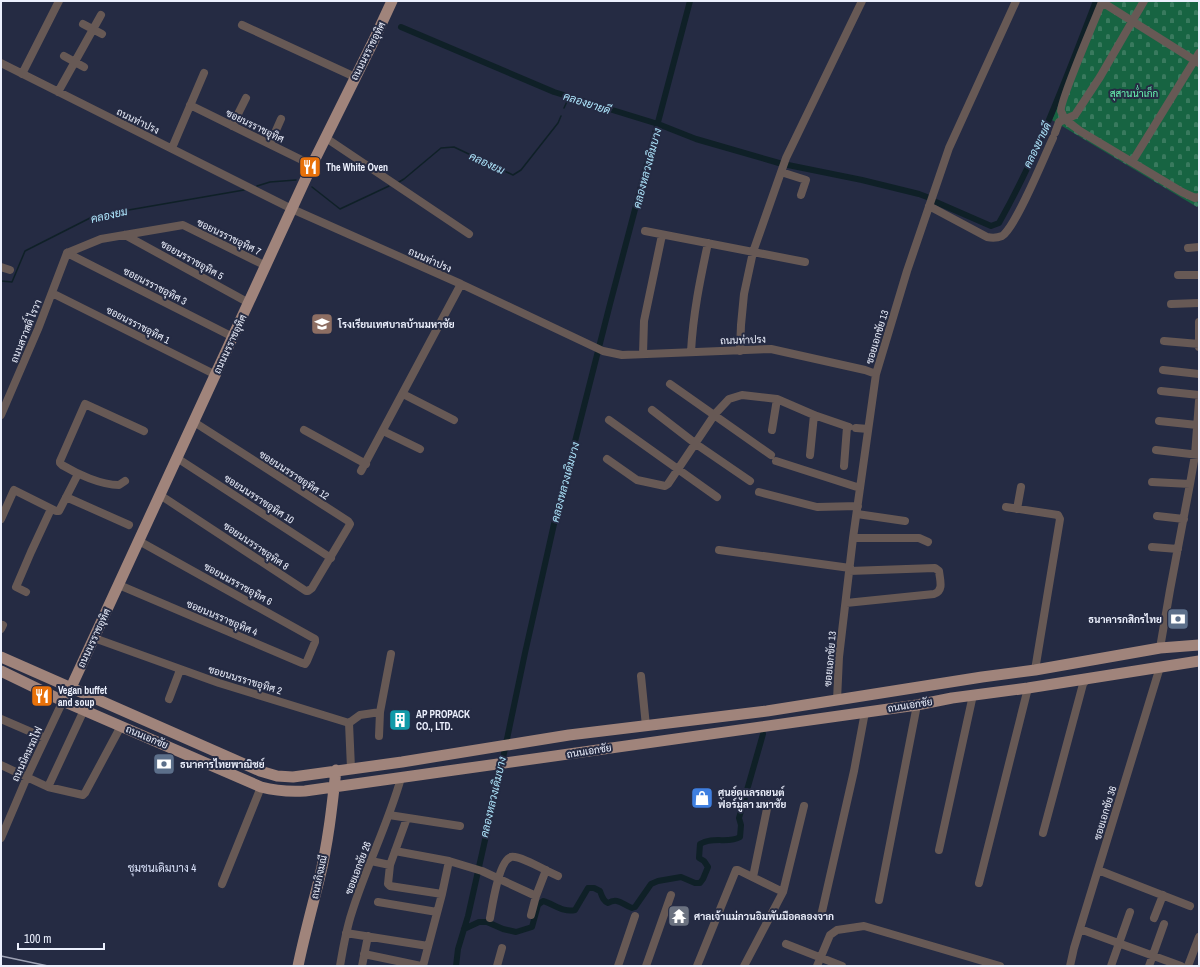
<svg xmlns="http://www.w3.org/2000/svg" width="1200" height="967" font-family="'Archivo Narrow',Sarabun,sans-serif">
	<style>
		.cemetery { fill: url(#cemetery-stones) }
		.lines { fill: none; stroke-linecap: round; stroke-linejoin: round }
		.stream { stroke: #0f2027; stroke-width: 1.5 }
		.canal { stroke: #0f2027; stroke-width: 6 }
		.minor { stroke: #675955; stroke-width: 8 }
		.major { stroke: #a0847b; stroke-width: 11 }
		.rail { stroke: #9da1b3; stroke-width: 1.5 }
		.labels { text-anchor: middle; dominant-baseline: central; stroke-width: 4; stroke-linejoin: round; paint-order: stroke }
		.street-label { font-size: 10px; fill: #ecf0fd; stroke: #252b43 }
		.park-label { font-size: 10px; fill: #69fab4; stroke: #252b43 }
		.poi-label { font-size: 10px; font-weight: bold; fill: #ecf0fd; stroke: #252b43; text-anchor: start }
		.water-label { font-size: 11px; font-style: italic; fill: #aee5fc; stroke: #252b43 }
		.neighbourhood-label { font-size: 11px; fill: #dbe3fb; stroke: #252b43 }
	</style>
	<defs>
		<pattern id="cemetery-stones" width="16" height="16" patternUnits="userSpaceOnUse"><rect width="16" height="16" fill="#176442"/><path d="M2 7V4a2 2 0 0 1 4 0v3zM10 15v-3a2 2 0 0 1 4 0v3z" fill="#397a5e"/></pattern>
	</defs>
	<rect width="100%" height="100%" fill="#252b43"/>
	<!-- cemetery -->
	<path class="cemetery" d="M1100,1H1199V205L1197,207L1052,120Z"/>
	<g class="lines">
		<!-- stream -->
		<path class="stream" d="M564,108L569,97
			M399,182L404,179L441,148L454,147L513,175L521,170L558,123L561,116
			M257,186L270,182L296,180
			M312,187L340,209L389,186
			M1,281L12,282L25,251L94,216L244,190"/>
		<!-- canal -->
		<path class="canal" d="M401,27L554,92L658,124L696,139L779,163
			M788,165L862,180L919,194L927,197
			M936,202L991,226L999,223C1039,152 1067,76 1096,1
			M464,929L479,922H487L503,929L516,932L532,927L538,905L543,901C554,904 563,913 575,910L588,888H594L600,891C602,896 603,901 608,903C618,897 623,905 632,908L635,907L651,884L658,881L681,877L695,883H700L703,879L708,867L704,861L699,858L700,844C713,836 729,844 740,837L741,825L739,818L763,734
			M456,966L458,949L468,916L498,782L525,653L554,524L610,304L690,1"/>
		<!-- minor -->
		<path class="minor" d="M83,24L102,34
			M242,25L355,77
			M64,56L84,67
			M1,63L292,209L461,284L603,351L622,355L771,349L865,370L876,374
			M1199,63L1102,2C1096,17 1059,103 1061,111C1064,121 1073,125 1080,131L1182,192L1195,198L1199,197
			M22,74L59,1
			M58,92L101,15
			M190,105L312,165
			M232,126L246,98
			M1055,133L1059,122L1075,115L1100,77L1144,1
			M326,138L469,234
			M270,144L281,119
			M172,148L204,73
			M1132,162L1199,53
			M781,172L806,180L801,195
			M929,206L987,237C992,238 997,238 1002,236C1016,227 1044,157 1053,138
			M645,231L805,262
			M125,235L249,303
			M1188,248L1199,247
			M67,253L101,239L183,225L266,266
			M67,253L233,337
			M1,267L10,270
			M1178,275H1199
			M52,293L216,375
			M1171,304L1199,303
			M1199,322V347
			M1164,341L1199,344
			M740,351L741,325L744,294L753,252L786,158L862,1
			M691,352C693,314 700,280 708,243
			M643,354L644,321L662,235
			M1163,370L1199,374
			M670,384L771,455
			M1161,391L1199,395
			M403,394L454,420
			M652,410L696,444L750,481
			M1,415L38,329L67,253
			M609,420L717,497
			M1159,421L1197,425
			M856,428L868,429
			M304,430L366,464
			M772,430L777,399L814,415L849,427
			M383,431L420,449
			M1156,450L1199,455
			M810,455L814,415
			M177,458L331,558
			M607,459L637,480L665,486L668,484L715,414L729,399L742,395L777,399
			M776,461L860,488
			M844,466L847,427
			M361,471L461,284
			M125,481L119,485C101,485 77,474 62,465L60,463V461L85,404L144,431
			M1152,482L1190,484
			M759,492L817,507L858,506
			M160,495L306,591H308L312,588L349,526L350,524L348,521L194,422
			M66,497L129,525
			M1006,507L1058,515L1060,519L1035,670
			M1017,509L1021,487
			M857,514L905,521
			M1157,516L1184,519
			M1,519L14,490L56,511H59L78,474
			M853,538H919L928,542
			M1152,547L1178,549
			M719,550L850,568
			M119,585L302,663L305,664L307,661L315,642V639L139,541
			M26,592L16,587L31,552L51,509
			M846,603L934,594C944,591 940,580 939,571L935,568L849,571
			M1,629L3,625
			M94,638L219,683L349,723L351,768
			M1160,648L1170,590L1190,484L1195,455L1199,401
			M641,676L646,726
			M169,699L180,670
			M837,700L839,657L853,538L876,374L907,271L949,148L1016,1
			M1,719L45,738
			M349,723L360,715L380,712
			M379,736L380,712L391,654
			M1,765L48,787L83,795L85,793L121,726
			M48,787L84,710
			M389,815L460,826
			M1043,833L1083,684L1088,678
			M1,838L27,777L61,705L65,702
			M939,850L973,695
			M395,851L449,861
			M371,861L390,865L388,884L390,886L442,894
			M390,865L407,818
			M1098,870L1190,906
			M753,877L768,804
			M979,883L1028,688
			M222,884L261,787
			M879,900L917,705
			M378,902L437,912
			M531,915L536,896L546,870
			M821,916L854,771L865,712
			M490,918C492,907 499,860 511,857C520,855 548,872 558,876
			M1154,918L1163,895
			M1080,929L1181,966
			M346,933L428,946
			M786,944L842,966
			M364,954L421,966
			M340,966C343,948 346,930 352,912C366,867 388,824 401,778
			M362,966L368,936
			M423,966L442,894L449,861L482,871L536,896
			M497,966L502,948
			M618,966L635,916
			M646,966L671,895
			M697,966L736,870H738L783,892
			M744,966L783,892L804,806
			M817,966L830,935L837,930L864,926L1000,966
			M1070,966L1074,948L1160,667
			M1111,966L1130,912
			M1149,966L1164,924
			M1188,966L1199,937"/>
		<!-- major -->
		<path class="major" d="M1,657L260,771L277,776L293,777L402,762L569,735L767,711L982,677L1035,670L1160,648L1199,645
			M1,671L65,702L261,787C276,791 289,792 305,791L917,705L952,698L1028,688L1199,661
			M68,694L312,165L373,42L392,1
			M298,966C304,937 312,908 319,880C328,844 332,807 336,770"/>
		<!-- rail -->
		<path class="rail" d="M1,956L48,966"/>
	</g>
	<!-- icons -->
	<defs>
		<g id="restaurant-square" transform="scale(1.15)"><rect x="-9" y="-9" width="18" height="18" rx="4" fill="#e8710a" stroke="#252b43"/><path d="M-5-6h1v4h1v-4h1v4h1v-4h1v5L-1.5 .5V6h-2V.5L-5-1ZM5-6V6H3V1.5H1.5Q1.5-4 5-6Z" fill="#fff"/></g>
		<g id="school-square" transform="scale(1.15)"><rect x="-9" y="-9" width="18" height="18" rx="4" fill="#8d6e63" stroke="#252b43"/><path d="M0-5L7-2L0 1L-7-2ZM-4 1L0 2.5L4 1V4Q0 6-4 4Z" fill="#fff"/></g>
		<g id="bank-square" transform="scale(1.15)"><rect x="-9" y="-9" width="18" height="18" rx="4" fill="#5c6f8a" stroke="#252b43"/><path d="M-6-4H6V4H-6ZM0-2.3a2.3 2.3 0 1 0 0 4.6a2.3 2.3 0 1 0 0-4.6Z" fill="#fff"/></g>
		<g id="building-square" transform="scale(1.15)"><rect x="-9" y="-9" width="18" height="18" rx="4" fill="#0f9aa8" stroke="#252b43"/><path d="M-4-6H4V6H1V3H-1V6H-4ZM-2.5-4.3h1.7v1.8h-1.7ZM.8-4.3h1.7v1.8H.8ZM-2.5-1h1.7V.8h-1.7ZM.8-1h1.7V.8H.8Z" fill="#fff"/></g>
		<g id="shop-square" transform="scale(1.15)"><rect x="-9" y="-9" width="18" height="18" rx="4" fill="#3f7fe0" stroke="#252b43"/><path d="M-5-2.5h2.3a2.7 3.5 0 0 1 5.4 0H5L5.5 6h-11ZM-1.5-2.5h3a1.5 2.3 0 0 0-3 0Z" fill="#fff"/></g>
		<g id="temple-square" transform="scale(1.15)"><rect x="-9" y="-9" width="18" height="18" rx="4" fill="#6b7280" stroke="#252b43"/><path d="M0-6L5-2H3V0L6.5 2.5H4V6H1.5V3h-3V6H-4V2.5H-6.5L-3 0V-2H-5Z" fill="#fff"/></g>
	</defs>
	<g fill-rule="evenodd">
		<use href="#restaurant-square" x="310" y="167"/>
		<use href="#school-square" x="322" y="324"/>
		<use href="#bank-square" x="1178" y="619"/>
		<use href="#restaurant-square" x="42" y="696"/>
		<use href="#building-square" x="400" y="720"/>
		<use href="#bank-square" x="164" y="764"/>
		<use href="#shop-square" x="702" y="798"/>
		<use href="#temple-square" x="679" y="916"/>
	</g>
	<g class="labels">
		<!-- street labels -->
		<g class="street-label">
			<text transform="translate(368 51) rotate(-63)">ถนนนรราชอุทิศ</text>
			<text transform="translate(138 121) rotate(26)">ถนนท่าปรง</text>
			<text transform="translate(255 126) rotate(26)">ซอยนรราชอุทิศ</text>
			<text transform="translate(229 237) rotate(26)">ซอยนรราชอุทิศ 7</text>
			<text transform="translate(192 260) rotate(29)">ซอยนรราชอุทิศ 5</text>
			<text transform="translate(430 260) rotate(24)">ถนนท่าปรง</text>
			<text transform="translate(155 286) rotate(27)">ซอยนรราชอุทิศ 3</text>
			<text transform="translate(138 325) rotate(27)">ซอยนรราชอุทิศ 1</text>
			<text transform="translate(26 331) rotate(-68)">ถนนสวาสดิ์ ไรวา</text>
			<text transform="translate(877 337) rotate(-73)">ซอยเอกชัย 13</text>
			<text transform="translate(743 340) rotate(-2)">ถนนท่าปรง</text>
			<text transform="translate(230 344) rotate(-65)">ถนนนรราชอุทิศ</text>
			<text transform="translate(294 475) rotate(33)">ซอยนนรราชอุทิศ 12</text>
			<text transform="translate(259 499) rotate(33)">ซอยนนรราชอุทิศ 10</text>
			<text transform="translate(256 546) rotate(34)">ซอยนนรราชอุทิศ 8</text>
			<text transform="translate(238 584) rotate(29)">ซอยนนรราชอุทิศ 6</text>
			<text transform="translate(222 618) rotate(23)">ซอยนนรราชอุทิศ 4</text>
			<text transform="translate(94 638) rotate(-65)">ถนนนรราชอุทิศ</text>
			<text transform="translate(830 659) rotate(-85)">ซอยเอกชัย 13</text>
			<text transform="translate(245 680) rotate(17)">ซอยนนรราชอุทิศ 2</text>
			<text transform="translate(910 705) rotate(-9)">ถนนเอกชัย</text>
			<text transform="translate(147 737) rotate(23)">ถนนเอกชัย</text>
			<text transform="translate(589 751) rotate(-9)">ถนนเอกชัย</text>
			<text transform="translate(27 754) rotate(-65)">ถนนนิคมรถไฟ</text>
			<text transform="translate(1105 813) rotate(-73)">ซอยเอกชัย 36</text>
			<text transform="translate(358 868) rotate(-69)">ซอยเอกชัย 26</text>
			<text transform="translate(319 877) rotate(-78)">ถนนกิจมณี</text>
		</g>
		<!-- park labels -->
		<g class="park-label">
			<text x="1134" y="93">สุสานน่ำเก็ก</text>
		</g>
		<!-- poi labels -->
		<g class="poi-label">
			<text x="326" y="167">The White Oven</text>
			<text x="338" y="324">โรงเรียนเทศบาลบ้านมหาชัย</text>
			<text x="1162" y="619" text-anchor="end">ธนาคารกสิกรไทย</text>
			<text x="58" y="690">Vegan buffet<tspan x="58" dy="12">and soup</tspan></text>
			<text x="416" y="714">AP PROPACK<tspan x="416" dy="12">CO., LTD.</tspan></text>
			<text x="180" y="764">ธนาคารไทยพาณิชย์</text>
			<text x="718" y="792">ศูนย์ดูแลรถยนต์<tspan x="718" dy="12">ฟอร์มูลา มหาชัย</tspan></text>
			<text x="694" y="916">ศาลเจ้าแม่กวนอิมพันมือคลองจาก</text>
		</g>
		<!-- water labels -->
		<g class="water-label">
			<text transform="translate(587 103) rotate(18)">คลองยายดี</text>
			<text transform="translate(1037 145) rotate(-64)">คลองยายดี</text>
			<text transform="translate(487 163) rotate(25)">คลองยม</text>
			<text transform="translate(647 168) rotate(-75)">คลองหลวงเดิมบาง</text>
			<text transform="translate(109 215) rotate(-13)">คลองยม</text>
			<text transform="translate(565 482) rotate(-75)">คลองหลวงเดิมบาง</text>
			<text transform="translate(493 797) rotate(-77)">คลองหลวงเดิมบาง</text>
		</g>
		<!-- neighbourhood labels -->
		<g class="neighbourhood-label">
			<text x="162" y="868">ชุมชนเดิมบาง 4</text>
		</g>
	</g>
	<!-- border -->
	<rect width="1200" height="967" fill="none" stroke="#ecf0fd" stroke-width="4"/>
	<!-- scale -->
	<path d="M18 943v6h86v-6" fill="none" stroke="#ecf0fd" stroke-width="2"/>
	<text x="24" y="943" font-size="12" fill="#ecf0fd" stroke="#252b43" stroke-width="3" paint-order="stroke">100 m</text>
</svg>
